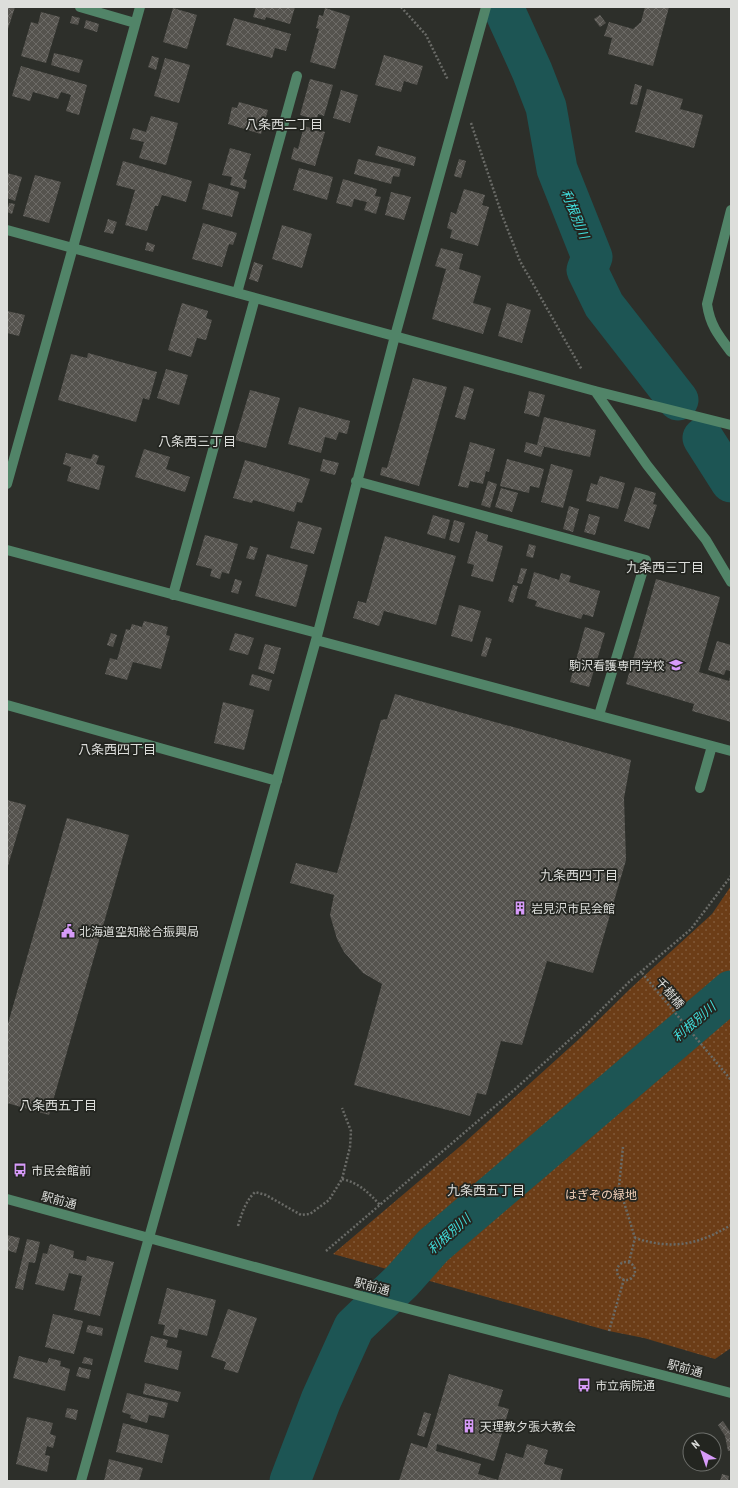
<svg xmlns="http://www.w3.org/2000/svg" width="738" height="1488" font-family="'PT Sans Narrow','Noto Sans JP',sans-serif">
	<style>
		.park { fill: url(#park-dots) }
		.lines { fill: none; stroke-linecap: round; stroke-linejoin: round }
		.river { stroke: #1d5554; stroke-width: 41 }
		.building { fill: url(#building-cross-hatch) }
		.path { stroke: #6a6b67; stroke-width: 2.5; stroke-dasharray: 2 2; stroke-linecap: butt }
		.minor { stroke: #518468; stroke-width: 10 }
		.labels { text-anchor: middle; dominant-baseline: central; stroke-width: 3.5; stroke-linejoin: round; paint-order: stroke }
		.poi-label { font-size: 12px; fill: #dddedb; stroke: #232520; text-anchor: start }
		.street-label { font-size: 12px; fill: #dddedb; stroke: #232520 }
		.park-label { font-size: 12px; fill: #f4d1ba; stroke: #232520 }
		.neighbourhood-label { font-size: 13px; fill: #dddedb; stroke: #232520 }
		.water-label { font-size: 13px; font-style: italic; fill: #40dcda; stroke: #232520 }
	</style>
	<defs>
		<pattern id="park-dots" width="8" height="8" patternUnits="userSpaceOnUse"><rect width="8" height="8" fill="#6c3d17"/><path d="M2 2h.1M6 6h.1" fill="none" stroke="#815938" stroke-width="1.8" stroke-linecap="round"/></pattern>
		<pattern id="building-cross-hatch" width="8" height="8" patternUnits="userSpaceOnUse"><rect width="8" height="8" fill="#55534e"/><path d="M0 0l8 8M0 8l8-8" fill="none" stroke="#6d6b67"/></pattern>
	</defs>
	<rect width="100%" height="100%" fill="#2d2f2a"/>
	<!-- park -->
	<path class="park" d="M731,886V1348L715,1359L644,1338L609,1331L333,1254L464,1143L578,1040L631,988L712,914Z"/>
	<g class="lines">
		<!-- river -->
		<path class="river" d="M503,7L532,71L546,107L557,169L592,257L587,270L604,305L678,400
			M703,438L731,482
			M290,1481L321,1400L354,1327L402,1281L433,1246L731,991"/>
	</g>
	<!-- building -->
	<path class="building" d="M7,7H15L7,32Z
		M256,7H295L290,24L266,17L265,20L253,17Z
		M645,7H669L653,66L608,54L612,38L604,36L609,22L633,29L641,22Z
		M173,8L197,15L187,49L163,42Z
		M325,8L350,16L335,69L310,62L319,29L316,28L319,15L323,16Z
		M41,12L60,17L46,63L21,56L31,22L38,24Z
		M600,15L606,23L600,27L594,19Z
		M72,16L80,18L78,25L70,23Z
		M234,18L291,34L286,51L275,48L272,58L226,45Z
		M86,20L99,24L97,32L84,28Z
		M54,53L83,60L79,73L51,65Z
		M384,55L423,66L417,85L404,81L401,92L375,85Z
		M152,56L159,58L156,70L148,67Z
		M165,58L190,65L179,103L154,96Z
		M21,66L87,85L79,115L66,111L71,95L61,92L58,99L33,92L30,101L12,96Z
		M310,79L333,85L324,116L318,114L317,120L300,115Z
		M635,84L642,86L637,105L630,104Z
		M647,89L683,99L680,109L703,115L694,148L635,132Z
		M341,90L358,95L350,123L333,118Z
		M239,102L268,110L261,134L228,124L232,107L237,108Z
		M151,116L178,123L166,165L139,158L144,142L130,139L133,128L146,132Z
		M304,126L325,132L315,166L291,159L294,147L298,149Z
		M378,146L416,157L414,166L375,155Z
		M230,148L251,154L243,179L247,180L245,189L230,185L232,177L222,175Z
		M358,159L401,169L399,177L393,176L391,184L354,174Z
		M459,159L466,161L461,178L454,176Z
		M123,161L192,181L186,202L162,195L158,206H155L147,231L125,225L135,190L116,185Z
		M299,168L333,177L327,200L293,190Z
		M7,173L22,177L15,201L7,198Z
		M35,175L61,182L49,223L23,216Z
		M343,179L377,189L375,196L381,197L376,214L364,210L367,202L354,199L352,207L336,203Z
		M209,183L239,192L232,217L202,209Z
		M464,189L485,195L482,205L489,207L478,246L450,238L452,230L447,228L451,212L456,214Z
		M391,192L411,197L404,220L385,215Z
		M9,203L15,204L12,214L7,212Z
		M108,219L117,222L113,234L104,232Z
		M203,223L237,233L233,245L229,244L222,267L192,259Z
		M282,225L312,234L302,268L272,259Z
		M147,242L155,245L153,252L145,250Z
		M441,248L463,254L459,269L481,276L473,303L491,308L483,334L432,319L446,269L435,266Z
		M254,262L263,265L258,282L249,279Z
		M182,303L208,311L206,318L212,320L206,340L197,338L191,357L168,350Z
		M507,303L531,310L522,343L498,336Z
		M7,311L25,315L19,336L7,333Z
		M88,353L157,372L149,400L143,398L136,422L58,400L71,354L87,358Z
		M166,369L188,375L179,405L157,398Z
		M413,378L447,387L419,486L380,475L382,467L387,468Z
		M464,386L474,389L465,420L455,417Z
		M250,390L280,398L266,448L235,440Z
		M529,391L545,395L539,417L524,413Z
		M299,407L350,421L347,434L339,432L336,440L325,437L321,453L288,444Z
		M544,417L596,430L590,457L537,445Z
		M470,442L495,449L489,472L486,471L483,484L470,481L468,488L458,486Z
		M526,442L544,447L541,457L524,452Z
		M144,449L170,457L166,469L190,477L185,492L135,477Z
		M66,453L91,459L93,454L99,456L96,464L105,466L99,490L67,481L71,467L63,464Z
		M323,459L339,463L335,475L320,471Z
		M507,459L544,469L539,488L530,486L529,493L500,486Z
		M245,460L310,479L302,503L297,502L294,512L253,500L252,503L233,498Z
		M551,464L573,470L563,508L541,502Z
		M600,476L625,483L618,509L586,501L591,483L597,485Z
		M488,481L497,484L490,508L481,505Z
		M635,487L656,493L653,504L657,505L649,529L624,521Z
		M501,488L518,493L512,512L495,507Z
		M569,506L579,509L573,532L563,529Z
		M589,514L600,517L595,535L584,532Z
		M433,515L450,520L445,539L427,534Z
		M454,520L465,523L459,543L449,540Z
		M298,521L322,528L314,554L290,548Z
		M476,531L488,535L487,541L503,546L493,582L471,576L474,565L467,563Z
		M205,535L238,544L229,574L222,572L220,579L210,576L212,569L196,565Z
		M385,536L456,556L436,625L384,611L379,626L353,618L358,601L366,603Z
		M529,544L536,546L533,558L526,556Z
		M250,546L258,548L254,560L246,558Z
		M267,554L308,565L296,607L255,596Z
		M521,568L527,569L522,584L517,583Z
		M534,572L559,580L561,573L571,576L569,582L600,591L593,617L583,614L581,619L535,606L537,601L527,598Z
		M235,579L242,581L238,594L231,592Z
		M656,579L720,597L699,672L729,681L731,673V722L692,711L694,704L626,684Z
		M513,585L518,586L513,603L508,601Z
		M459,605L481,611L472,642L451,636Z
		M144,621L168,627L166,635L170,636L161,669L133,662L127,680L105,674L110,658L117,660L126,629L130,630L132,624L142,627Z
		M585,627L605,633L589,687L570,682Z
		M111,633L117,635L113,647L107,645Z
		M235,633L254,638L248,655L229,650Z
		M486,637L492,639L486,657L481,656Z
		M717,641L731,645V671L726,670L724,675L708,670Z
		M265,644L281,648L274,674L258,669Z
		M252,674L272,680L269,691L249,685Z
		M395,694L631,760L624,798L626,860L593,973L547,961L522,1045L501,1041L486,1095L477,1093L470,1116L354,1085L382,984L363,973L344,952L337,939L330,915L334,895L290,883L296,863L337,873L381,720L387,719Z
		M223,702L254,710L244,750L214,743Z
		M7,800L26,805L7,869Z
		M67,818L129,835L49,1115L7,1103V1027Z
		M7,1235L20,1238L16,1253L7,1250Z
		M27,1239L40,1242L35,1263L29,1262L23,1290L15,1288Z
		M50,1244L74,1251L73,1258L86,1261L87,1256L114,1262L100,1316L74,1310L82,1276L69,1273L64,1291L35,1284L43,1253L47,1254Z
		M167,1288L216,1300L207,1336L179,1329L177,1338L163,1335L165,1325L158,1324Z
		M228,1309L257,1318L238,1373L224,1369L226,1362L211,1357Z
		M53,1314L83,1321L74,1354L45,1347Z
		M88,1325L103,1328L102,1336L86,1332Z
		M151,1336L168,1340L166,1347L182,1351L178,1370L144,1362Z
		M19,1356L47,1363L49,1358L61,1361L60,1366L70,1369L65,1391L13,1378Z
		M84,1357L93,1359L92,1365L82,1363Z
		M79,1367L91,1370L89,1379L76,1376Z
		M449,1374L503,1390L498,1406L509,1409L494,1461L437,1444L436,1451L481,1464L478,1474L498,1480L506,1453L523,1458L527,1444L548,1450L544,1464L563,1469L560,1481H399L411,1443L427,1448Z
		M145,1383L181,1392L178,1402L143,1394Z
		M127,1393L168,1403L164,1418L149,1415L147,1423L130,1418L131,1415L122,1412Z
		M67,1408L78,1410L76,1420L65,1417Z
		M424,1412L431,1414L424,1437L417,1435Z
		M27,1417L53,1423L50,1434L56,1436L53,1448L47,1446L45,1455L50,1456L47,1472L16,1464Z
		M723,1421L731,1433V1451H728L725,1436L718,1425Z
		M123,1423L169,1435L162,1463L116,1452Z
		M109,1459L143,1468L139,1481H104Z
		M722,1474L729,1476L728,1481H720Z"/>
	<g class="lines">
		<!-- path -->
		<path class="path" d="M401,7L426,35L448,80
			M471,123L502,215L520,261L582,370
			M642,973L731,1080
			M623,1147L619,1186L635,1238
			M342,1179C359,1183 368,1192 380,1205
			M238,1226C242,1213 245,1202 255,1192L266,1195L301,1215L310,1214L329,1200L342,1179L350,1147L351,1131L342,1108
			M326,1251L513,1091L586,1025L629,982L691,929L731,876
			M629,1262L635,1238C672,1250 698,1245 731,1225
			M617 1271a9 9 0 1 1 18 0a9 9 0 1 1-18 0Z
			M609,1331L624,1279"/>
		<!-- minor -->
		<path class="minor" d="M80,7L135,23
			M731,210L707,304C710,325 718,335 731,352
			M7,230L595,391L731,425
			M237,293L297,76
			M595,391L647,465L706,540L731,582
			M356,481L646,560L599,715
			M7,484L140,7
			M7,550L317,633
			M173,595L255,298
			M316,640L731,751
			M7,705L277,781
			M700,788L712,746
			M7,1199L386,1303L731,1393
			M81,1481L316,640L395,336L486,7"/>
	</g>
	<!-- icons -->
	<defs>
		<g id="university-bare" transform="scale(1.08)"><path d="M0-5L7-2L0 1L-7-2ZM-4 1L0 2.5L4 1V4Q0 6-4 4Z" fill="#d79bf9" stroke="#232520" stroke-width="2.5" paint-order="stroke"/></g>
		<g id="building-bare" transform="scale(1.08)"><path d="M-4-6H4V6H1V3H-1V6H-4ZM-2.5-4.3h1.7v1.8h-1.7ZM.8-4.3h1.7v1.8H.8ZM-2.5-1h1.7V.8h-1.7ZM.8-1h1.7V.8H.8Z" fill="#d79bf9" stroke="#232520" stroke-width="2.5" paint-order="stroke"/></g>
		<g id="civic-bare" transform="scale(1.08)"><path d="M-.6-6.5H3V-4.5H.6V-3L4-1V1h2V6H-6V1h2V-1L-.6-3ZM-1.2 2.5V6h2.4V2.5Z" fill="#d79bf9" stroke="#232520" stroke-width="2.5" paint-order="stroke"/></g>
		<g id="bus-bare" transform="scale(1.08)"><path d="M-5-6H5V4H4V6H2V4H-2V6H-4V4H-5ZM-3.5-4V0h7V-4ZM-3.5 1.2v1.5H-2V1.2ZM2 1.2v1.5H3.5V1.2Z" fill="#d79bf9" stroke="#232520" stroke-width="2.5" paint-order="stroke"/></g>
	</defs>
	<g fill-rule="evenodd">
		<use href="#university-bare" x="676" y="665"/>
		<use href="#building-bare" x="520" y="908"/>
		<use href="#civic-bare" x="68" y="931"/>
		<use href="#bus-bare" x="20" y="1170"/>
		<use href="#bus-bare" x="584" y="1385"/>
		<use href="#building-bare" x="469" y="1426"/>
	</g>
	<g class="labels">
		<!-- poi labels -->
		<g class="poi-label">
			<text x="665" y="665" text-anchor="end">駒沢看護専門学校</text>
			<text x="531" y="908">岩見沢市民会館</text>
			<text x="79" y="931">北海道空知総合振興局</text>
			<text x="31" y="1170">市民会館前</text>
			<text x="595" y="1385">市立病院通</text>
			<text x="480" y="1426">天理教夕張大教会</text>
		</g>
		<!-- street labels -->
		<g class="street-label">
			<text transform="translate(670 993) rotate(50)">千樹橋</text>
			<text transform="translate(59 1200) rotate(15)">駅前通</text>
			<text transform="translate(372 1286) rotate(15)">駅前通</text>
			<text transform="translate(685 1368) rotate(15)">駅前通</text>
		</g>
		<!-- park labels -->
		<g class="park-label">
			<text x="601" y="1194">はぎぞの緑地</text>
		</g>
		<!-- neighbourhood labels -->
		<g class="neighbourhood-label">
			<text x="284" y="124">八条西二丁目</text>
			<text x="197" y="441">八条西三丁目</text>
			<text x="665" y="567">九条西三丁目</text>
			<text x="117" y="749">八条西四丁目</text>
			<text x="579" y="875">九条西四丁目</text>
			<text x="58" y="1105">八条西五丁目</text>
			<text x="486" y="1190">九条西五丁目</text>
		</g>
		<!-- water labels -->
		<g class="water-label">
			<text transform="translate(575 214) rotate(68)">利根別川</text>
			<text transform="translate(694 1022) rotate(-41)">利根別川</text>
			<text transform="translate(449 1234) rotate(-42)">利根別川</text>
		</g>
	</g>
	<!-- border -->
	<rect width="738" height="1488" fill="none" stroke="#dddedb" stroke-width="16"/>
	<!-- north arrow -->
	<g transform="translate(702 1452) rotate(320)"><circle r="19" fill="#232520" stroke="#6d6f6b"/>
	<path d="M0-3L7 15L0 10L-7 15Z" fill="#d79bf9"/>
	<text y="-6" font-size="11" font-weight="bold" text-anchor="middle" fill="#dddedb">N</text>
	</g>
</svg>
